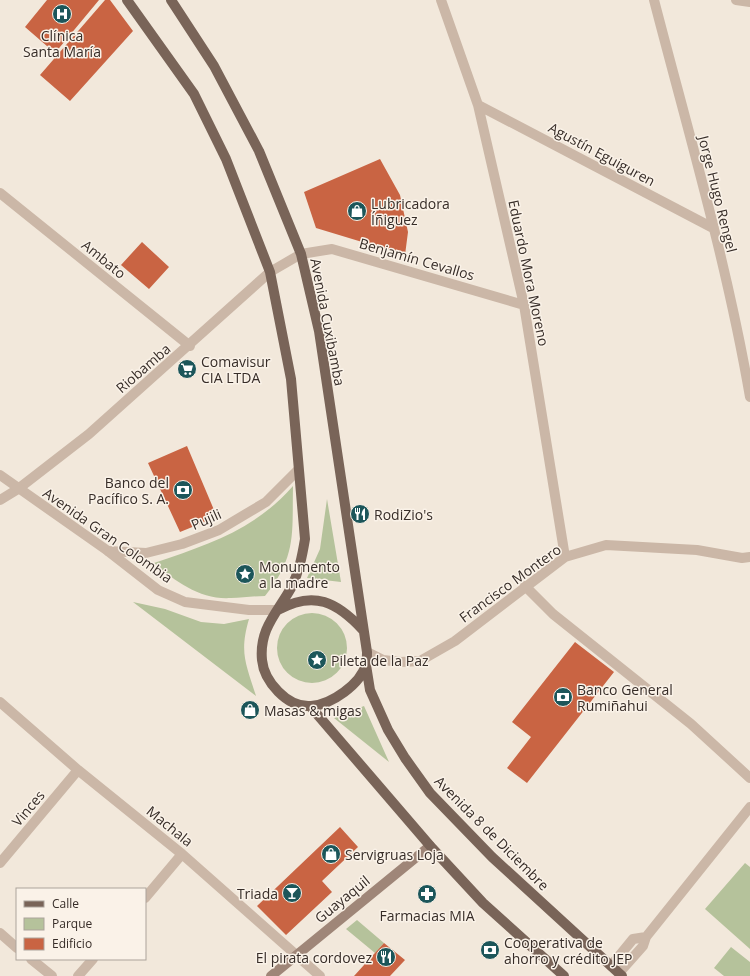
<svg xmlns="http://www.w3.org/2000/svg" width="750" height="976" font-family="'Open Sans',sans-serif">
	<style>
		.green { fill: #b5c29b }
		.building { fill: #c96443 }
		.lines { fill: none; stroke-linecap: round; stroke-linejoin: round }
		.service { stroke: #cbb7a7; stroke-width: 10 }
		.minor { stroke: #cbb7a7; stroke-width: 10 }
		.tertiary { stroke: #cbb7a7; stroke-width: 10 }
		.secondary { stroke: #9f8678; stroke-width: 10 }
		.primary { stroke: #796458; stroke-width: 10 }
		.labels { text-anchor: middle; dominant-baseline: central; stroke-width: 3; stroke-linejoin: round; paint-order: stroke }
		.poi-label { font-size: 14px; fill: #372d28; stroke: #faf2e8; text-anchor: start }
		.street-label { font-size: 14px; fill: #372d28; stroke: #faf2e8 }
	</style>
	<rect width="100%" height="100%" fill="#f2e8db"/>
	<!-- green -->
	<path class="green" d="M293,486C292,533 297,556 265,596C254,596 242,598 231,598C201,600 176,582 154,563C209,544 253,531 293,486Z
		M327,499L341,582L307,578L320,549Z
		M133,602L165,609L201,622L224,624L249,619C239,653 246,664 256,696Z
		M277 648a35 35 0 1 1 70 0a35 35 0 1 1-70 0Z
		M364,706L389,762L334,718Z
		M745,863L750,867V949L705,909Z
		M357,920L384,943L375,953L346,929Z
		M731,947L750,962V976H724L714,968Z"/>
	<!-- building -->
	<path class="building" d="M47,0H99L55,53L25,27Z
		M105,0H110L133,31L70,101L40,75Z
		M380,159L400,195L408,232L405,255L316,228L304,192Z
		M142,242L169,267L149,289L121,265Z
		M187,446L217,517L180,532L148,463Z
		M575,642L614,672L527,783L507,768L531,737L512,722Z
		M340,827L358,847L322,881L332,892L286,935L257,906Z
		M384,943L405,960L390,976H354Z"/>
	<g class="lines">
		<!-- service -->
		<path class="service" d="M525,586L553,614L691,724L750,778
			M611,966L633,939L646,937
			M619,973L643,946L646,937L750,807"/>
		<!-- minor -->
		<path class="minor" d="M441,0L478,105L524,305L565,557
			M654,0C688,131 727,263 750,397
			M736,0L750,2
			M478,105L713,228
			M0,193L190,346
			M0,500L18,489L89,434L270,272L301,254L332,249L524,305
			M108,551L146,553L182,544L219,530L266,502L298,470
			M367,652L383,660L401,662L420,661L455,641L565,557L606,545L697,550L742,558L750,557
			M0,702L78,770L182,854L320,976
			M0,863L78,770
			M145,898L182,854
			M0,933L17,948
			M31,959L52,976
			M78,976L93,959"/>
		<!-- tertiary -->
		<path class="tertiary" d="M0,475L108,551L158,590L185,602L249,610H278"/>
		<!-- secondary -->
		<path class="secondary" d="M271,976L430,846"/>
		<!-- primary -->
		<path class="primary" d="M127,0L194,94L226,159L270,272L291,379L305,539C302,557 299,572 291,588C277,613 259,629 262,660C264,681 287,708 311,706C331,705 361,684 366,664C367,660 367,656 367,652L319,331L301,254L259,151L214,66L171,0
			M278,610C314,590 337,602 363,630
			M366,665L370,690L388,730L405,758L430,793L492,857L622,976
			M310,706L432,848L483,903L564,976"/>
	</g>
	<!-- icons -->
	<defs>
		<g id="hospital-disc" transform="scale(1)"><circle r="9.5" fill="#1c565a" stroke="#faf2e8"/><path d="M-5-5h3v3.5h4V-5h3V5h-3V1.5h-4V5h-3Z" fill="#fff"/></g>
		<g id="shop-disc" transform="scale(1)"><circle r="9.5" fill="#1c565a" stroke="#faf2e8"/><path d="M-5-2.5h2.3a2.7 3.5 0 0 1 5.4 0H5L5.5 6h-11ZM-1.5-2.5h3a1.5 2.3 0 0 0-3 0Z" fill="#fff"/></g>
		<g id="supermarket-disc" transform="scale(1)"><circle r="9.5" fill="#1c565a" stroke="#faf2e8"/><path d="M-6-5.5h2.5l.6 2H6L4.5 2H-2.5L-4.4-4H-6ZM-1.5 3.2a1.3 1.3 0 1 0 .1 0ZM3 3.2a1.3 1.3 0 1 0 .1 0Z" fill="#fff"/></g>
		<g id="bank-disc" transform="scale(1)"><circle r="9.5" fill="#1c565a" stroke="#faf2e8"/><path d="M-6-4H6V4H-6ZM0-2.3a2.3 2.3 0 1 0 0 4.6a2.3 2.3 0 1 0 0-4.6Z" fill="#fff"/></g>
		<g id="restaurant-disc" transform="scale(1)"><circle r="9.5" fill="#1c565a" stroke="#faf2e8"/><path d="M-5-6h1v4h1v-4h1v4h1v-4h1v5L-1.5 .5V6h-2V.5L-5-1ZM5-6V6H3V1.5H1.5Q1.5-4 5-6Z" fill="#fff"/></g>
		<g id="sight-disc" transform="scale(1)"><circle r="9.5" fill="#1c565a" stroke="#faf2e8"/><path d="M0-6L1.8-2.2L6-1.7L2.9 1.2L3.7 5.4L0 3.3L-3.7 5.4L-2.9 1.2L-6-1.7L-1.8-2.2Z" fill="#fff"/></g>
		<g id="bar-disc" transform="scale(1)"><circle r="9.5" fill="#1c565a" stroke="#faf2e8"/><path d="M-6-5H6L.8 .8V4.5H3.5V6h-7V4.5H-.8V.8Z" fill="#fff"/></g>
		<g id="pharmacy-disc" transform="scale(1)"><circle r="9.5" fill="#1c565a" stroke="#faf2e8"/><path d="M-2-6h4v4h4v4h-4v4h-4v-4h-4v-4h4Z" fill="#fff"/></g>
	</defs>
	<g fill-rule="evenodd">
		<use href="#hospital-disc" x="62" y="14"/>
		<use href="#shop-disc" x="357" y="211"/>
		<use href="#supermarket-disc" x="187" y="369"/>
		<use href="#bank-disc" x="183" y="490"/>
		<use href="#restaurant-disc" x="360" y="514"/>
		<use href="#sight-disc" x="245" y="574"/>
		<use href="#sight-disc" x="317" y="660"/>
		<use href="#bank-disc" x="563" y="697"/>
		<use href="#shop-disc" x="250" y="710"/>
		<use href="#shop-disc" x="331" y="854"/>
		<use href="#bar-disc" x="292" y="893"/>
		<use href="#pharmacy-disc" x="427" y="894"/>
		<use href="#bank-disc" x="490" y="950"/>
		<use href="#restaurant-disc" x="386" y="957"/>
	</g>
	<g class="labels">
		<!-- poi labels -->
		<g class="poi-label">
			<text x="62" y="35" text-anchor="middle">Clínica<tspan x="62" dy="16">Santa María</tspan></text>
			<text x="371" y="203">Lubricadora<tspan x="371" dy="16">Íñiguez</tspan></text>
			<text x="201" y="361">Comavisur<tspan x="201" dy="16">CIA LTDA</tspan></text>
			<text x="169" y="482" text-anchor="end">Banco del<tspan x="169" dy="16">Pacífico S. A.</tspan></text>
			<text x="374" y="514">RodiZio's</text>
			<text x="259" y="566">Monumento<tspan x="259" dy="16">a la madre</tspan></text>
			<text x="331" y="660">Pileta de la Paz</text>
			<text x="577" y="689">Banco General<tspan x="577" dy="16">Rumiñahui</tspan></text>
			<text x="264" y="710">Masas &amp; migas</text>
			<text x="345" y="854">Servigruas Loja</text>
			<text x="278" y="893" text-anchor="end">Triada</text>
			<text x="427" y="915" text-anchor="middle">Farmacias MIA</text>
			<text x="504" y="942">Cooperativa de<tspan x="504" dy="16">ahorro y crédito JEP</tspan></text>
			<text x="372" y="957" text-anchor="end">El pirata cordovez</text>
		</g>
		<!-- street labels -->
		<g class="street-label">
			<text transform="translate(602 154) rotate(28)">Agustín Eguiguren</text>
			<text transform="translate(718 194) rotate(76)">Jorge Hugo Rengel</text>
			<text transform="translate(104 259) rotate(39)">Ambato</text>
			<text transform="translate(417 259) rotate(16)">Benjamín Cevallos</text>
			<text transform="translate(529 273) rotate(78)">Eduardo Mora Moreno</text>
			<text transform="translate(328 322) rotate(79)">Avenida Cuxibamba</text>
			<text transform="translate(143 368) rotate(-41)">Riobamba</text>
			<text transform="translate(206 519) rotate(-24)">Pujili</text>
			<text transform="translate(108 535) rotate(35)">Avenida Gran Colombia</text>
			<text transform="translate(510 583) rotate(-36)">Francisco Montero</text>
			<text transform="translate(28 808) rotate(-50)">Vinces</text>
			<text transform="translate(170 826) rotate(39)">Machala</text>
			<text transform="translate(492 833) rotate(45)">Avenida 8 de Diciembre</text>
			<text transform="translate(342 899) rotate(-39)">Guayaquil</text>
		</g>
	</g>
	<!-- legend -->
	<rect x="16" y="888" width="130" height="72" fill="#faf2e8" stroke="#aca39b"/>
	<rect x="24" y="901" width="20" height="6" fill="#796458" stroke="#aca39b"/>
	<text x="52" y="908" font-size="12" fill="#372d28">Calle</text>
	<rect x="24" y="918" width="20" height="12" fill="#b5c29b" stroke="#aca39b"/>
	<text x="52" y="928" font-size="12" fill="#372d28">Parque</text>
	<rect x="24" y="938" width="20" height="12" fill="#c96443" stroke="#aca39b"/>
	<text x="52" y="948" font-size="12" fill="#372d28">Edificio</text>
</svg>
